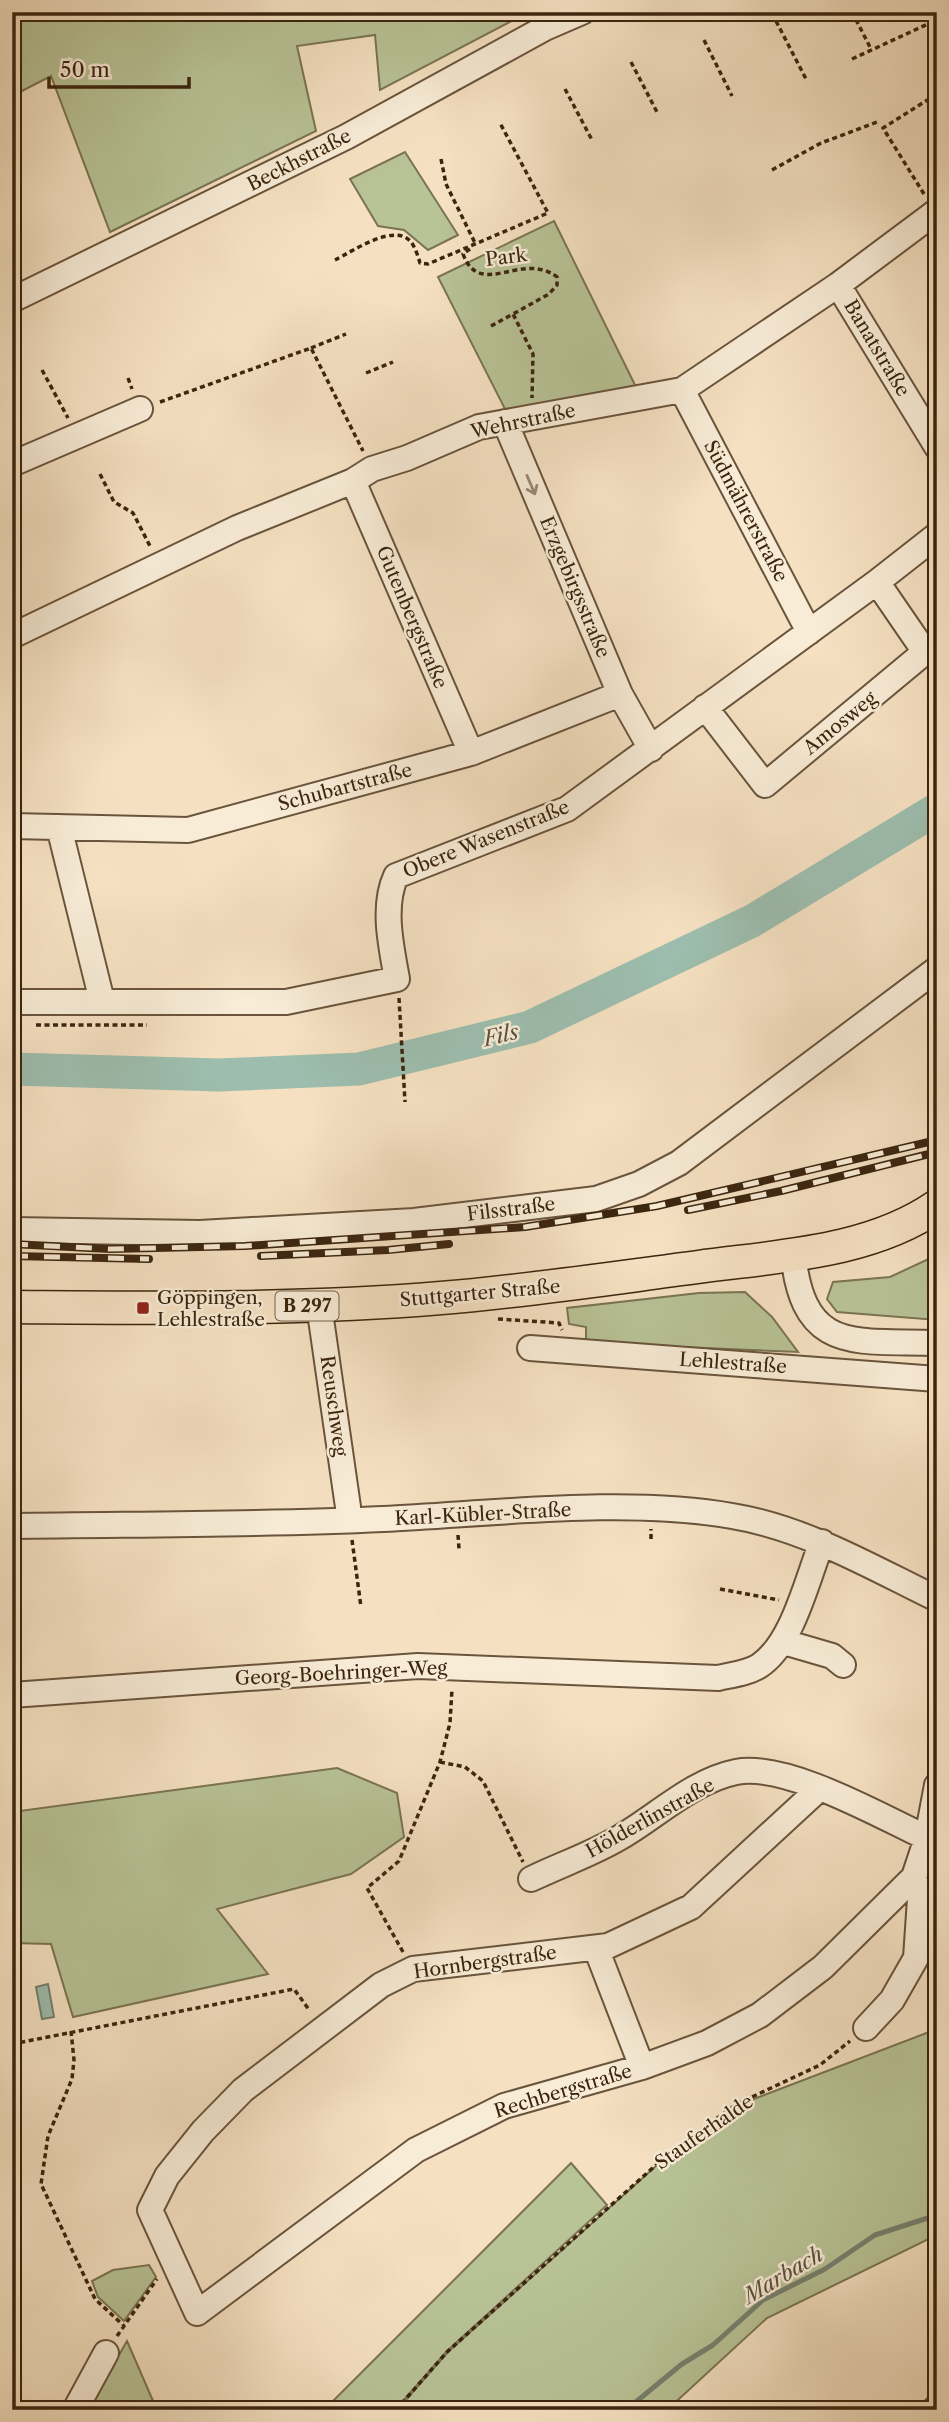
<svg xmlns="http://www.w3.org/2000/svg" width="949" height="2422" font-family="'Libre Caslon Text',serif">
	<style>
		.green { fill: #b8c396; stroke: #7a7452; stroke-width: 2 }
		.water { fill: #9dbeaf; stroke: #76816f; stroke-width: 2 }
		.lines { fill: none; stroke-linecap: round; stroke-linejoin: round }
		.stream { stroke: #76816f; stroke-width: 5 }
		.river { stroke: #9dbeaf; stroke-width: 33 }
		.minor-casing { stroke: #6a543c; stroke-width: 28 }
		.major-casing { stroke: #3b250f; stroke-width: 35 }
		.path { stroke: #3b250f; stroke-width: 3.5; stroke-dasharray: 5 3.5; stroke-linecap: butt }
		.minor { stroke: #f8ecd7; stroke-width: 24 }
		.major { stroke: #f5e1c2; stroke-width: 32 }
		.rail-casing { stroke: #3b250f; stroke-width: 8 }
		.rail { stroke: #f8ecd7; stroke-width: 5; stroke-dasharray: 16; stroke-linecap: butt }
		.oneway { stroke: #9a8873 }
		.poi-dot { fill: #8f2418; stroke: #f8ecd7; stroke-width: 2.5 }
		.labels { text-anchor: middle; dominant-baseline: central; stroke-width: 5; stroke-linejoin: round; paint-order: stroke }
		.shield { fill: #f8ecd7; stroke: #74614b; stroke-width: 2 }
		.shield-label { font-size: 18px; font-weight: bold; fill: #3b250f }
		.street-label { font-size: 19px; fill: #3b250f; stroke: #f8ecd7 }
		.poi-label { font-size: 19px; fill: #3b250f; stroke: #f8ecd7; text-anchor: start }
		.water-label { font-size: 21px; font-style: italic; fill: #58533f; stroke: #f8ecd7 }
	</style>
	<rect width="100%" height="100%" fill="#f5e1c2"/>
	<filter id="stains"><feTurbulence type="fractalNoise" baseFrequency=".00286" numOctaves="4"/><feColorMatrix values="0 0 0 0 .2 0 0 0 0 .09 0 0 0 0 .02 0 0 0 .5 -.17"/></filter>
	<radialGradient id="worn" r=".72"><stop offset=".6" stop-color="#630" stop-opacity="0"/><stop offset="1" stop-color="#630" stop-opacity=".3"/></radialGradient>
	<!-- green -->
	<path class="green" d="M12,12H529L380,90L375,35L297,46L316,131L110,232L51,76L12,96Z
		M405,152L458,235L428,250L404,230L378,226L350,179Z
		M554,221L638,391L508,415L438,277Z
		M937,1255V1320L837,1312L827,1299L833,1282L890,1277Z
		M745,1292L772,1317L798,1352L586,1343V1327L569,1324L567,1308L699,1293Z
		M337,1768L397,1793L404,1837L351,1874L217,1909L268,1974L73,2017L51,1944L12,1943V1812Z
		M937,2029V2235L767,2318L667,2410H397L448,2352L675,2149L738,2105Z
		M571,2163L607,2205L447,2351L395,2410H324Z
		M149,2265L156,2277L124,2321L98,2297L92,2281L113,2270Z
		M127,2341L157,2410H88Z"/>
	<!-- water -->
	<path class="water" d="M48,1984L54,2017L42,2019L36,1987Z"/>
	<g class="lines">
		<!-- stream -->
		<path class="stream" d="M626,2410L682,2364L713,2345L763,2300L825,2269L875,2235L937,2215"/>
		<!-- river -->
		<path class="river" d="M12,1069L219,1075L359,1069L530,1027L752,921L937,809"/>
		<!-- minor casing -->
		<g class="minor-casing">
			<path id="minor" d="M838,285L937,447
				M12,300L346,137L545,28L582,12
				M682,390L809,632
				M505,422L620,694L651,749
				M12,464L140,409
				M353,481L471,753
				M12,636L237,528L353,481L372,469L407,458L479,427L682,390L838,285L937,211
				M705,707L765,785L925,652L877,582
				M12,826L188,830L471,753L620,694
				M59,827L102,1001
				M12,1002H286L397,979C391,946 382,906 396,876L567,809L877,582L937,535
				M12,1230L200,1233L414,1221L596,1199L639,1184L679,1163L937,969
				M793,1253C803,1355 855,1340 937,1343
				M319,1305L348,1507
				M530,1348L937,1379
				M12,1526C136,1524 260,1525 383,1519C491,1514 626,1497 732,1516C805,1528 871,1567 937,1599
				M784,1642L832,1656L843,1665
				M12,1695L418,1666L718,1678C731,1675 748,1673 759,1666C793,1644 807,1579 822,1542
				M820,1788L691,1907L608,1946L413,1969L381,1985L243,2090L203,2131L167,2176L150,2210L197,2313L416,2150L504,2106L642,2067L707,2043L760,2015L823,1967L914,1877
				M531,1879C560,1865 592,1854 619,1838C656,1817 692,1781 736,1772C786,1762 880,1816 927,1838
				M596,1948L642,2067
				M866,2028L892,2000L916,1958L920,1899L914,1877L927,1838L937,1785
				M75,2410L106,2353
				M934,2410L937,2407"/>
		</g>
		<!-- major casing -->
		<g class="major-casing">
			<path id="major" d="M12,1307C155,1308 298,1310 441,1298C527,1291 613,1278 698,1267C778,1256 869,1253 937,1206"/>
		</g>
		<!-- path -->
		<path class="path" d="M852,12L871,49
			M928,12L937,37
			M776,21L806,79
			M704,40L732,96
			M852,59L930,23
			M631,62L657,112
			M565,89L592,140
			M441,159L446,184L476,245
			M772,170L821,143L880,121
			M924,194L883,128L937,94
			M470,249L463,254C480,300 522,250 557,277V285L549,294L513,314
			M335,260C353,251 395,222 411,242C415,247 418,256 420,263L428,264L548,213L500,123
			M491,326L513,314L533,354L532,398
			M311,348L346,334
			M42,370L68,418
			M366,373L393,362
			M128,378L132,389
			M160,402L311,348L363,451
			M100,474L114,502L133,513L151,548
			M399,998L405,1102
			M36,1025H147
			M498,1319L559,1323L562,1330
			M458,1535L459,1549
			M651,1539V1529
			M352,1540L361,1607
			M720,1589L779,1600
			M440,1762L465,1767L483,1781L523,1862
			M403,1952L367,1888L399,1861L440,1762L450,1723L452,1689
			M71,2031L74,2060L72,2079L48,2136L41,2184L95,2299L124,2326
			M12,2044L294,1989L310,2011
			M117,2336L157,2279
			M396,2410L447,2352L675,2148L737,2104L820,2065L850,2041"/>
		<!-- minor -->
		<use href="#minor" class="minor"/>
		<!-- major -->
		<use href="#major" class="major"/>
		<!-- rail casing -->
		<g class="rail-casing">
			<path id="rail" d="M688,1210L781,1191L937,1152
				M12,1244L110,1249L245,1246L525,1227L657,1206L937,1140
				M12,1256L149,1259
				M261,1256L388,1250L449,1244"/>
		</g>
		<!-- rail -->
		<use href="#rail" class="rail"/>
	</g>
	<!-- one-way arrows -->
	<defs><path id="oneway-shaft" d="M-6 0H5M1.5-3L5.5 0L1.5 3" fill="none" stroke-width="1.6" stroke-linecap="round" stroke-linejoin="round" transform="scale(1.75)"/></defs>
	<use class="oneway" href="#oneway-shaft" transform="translate(531 485) rotate(67)"/>
	<!-- markers -->
	<rect class="poi-dot" x="136" y="1301" width="14" height="14" rx="3.5"/>
	<g class="labels">
		<!-- shield labels -->
		<rect class="shield" x="275.5" y="1291.5" width="63" height="29" rx="5"/>
		<g class="shield-label">
			<text x="307" y="1306">B 297</text>
		</g>
		<!-- street labels -->
		<g class="street-label">
			<text transform="translate(299 160) rotate(-27)">Beckhstraße</text>
			<text transform="translate(506 257) rotate(-7)">Park</text>
			<text transform="translate(877 348) rotate(59)">Banatstraße</text>
			<text transform="translate(523 421) rotate(-12)">Wehrstraße</text>
			<text transform="translate(746 511) rotate(62)">Südmährerstraße</text>
			<text transform="translate(575 587) rotate(67)">Erzgebirgsstraße</text>
			<text transform="translate(412 617) rotate(67)">Gutenbergstraße</text>
			<text transform="translate(840 723) rotate(-39)">Amosweg</text>
			<text transform="translate(345 787) rotate(-15)">Schubartstraße</text>
			<text transform="translate(486 839) rotate(-22)">Obere Wasenstraße</text>
			<text transform="translate(511 1209) rotate(-7)">Filsstraße</text>
			<text transform="translate(480 1293) rotate(-5)">Stuttgarter Straße</text>
			<text transform="translate(733 1363) rotate(4)">Lehlestraße</text>
			<text transform="translate(334 1406) rotate(82)">Reuschweg</text>
			<text transform="translate(483 1514) rotate(-3)">Karl-Kübler-Straße</text>
			<text transform="translate(341 1673) rotate(-3)">Georg-Boehringer-Weg</text>
			<text transform="translate(650 1818) rotate(-29)">Hölderlinstraße</text>
			<text transform="translate(485 1962) rotate(-8)">Hornbergstraße</text>
			<text transform="translate(563 2091) rotate(-17)">Rechbergstraße</text>
			<text transform="translate(704 2132) rotate(-35)">Stauferhalde</text>
		</g>
		<!-- poi labels -->
		<g class="poi-label">
			<text x="157" y="1297">Göppingen,<tspan x="157" dy="22">Lehlestraße</tspan></text>
		</g>
		<!-- water labels -->
		<g class="water-label">
			<text transform="translate(501 1035) rotate(-14)">Fils</text>
			<text transform="translate(783 2275) rotate(-31)">Marbach</text>
		</g>
	</g>
	<!-- margin -->
	<rect width="949" height="2422" fill="none" stroke="#f5e1c2" stroke-width="42"/>
	<rect x="14" y="14" width="921" height="2394" fill="none" stroke="#3b250f" stroke-width="3.5"/>
	<rect x="21" y="21" width="907" height="2380" fill="none" stroke="#3b250f" stroke-width="2"/>
	<!-- scale -->
	<path d="M49 77v10h140v-10" fill="none" stroke="#3b250f" stroke-width="3.5"/>
	<text x="60" y="77" font-size="21" fill="#3b250f" stroke="#f8ecd7" stroke-width="5" paint-order="stroke">50 m</text>
	<rect width="100%" height="100%" filter="url(#stains)"/>
	<rect width="100%" height="100%" fill="url(#worn)"/>
</svg>
